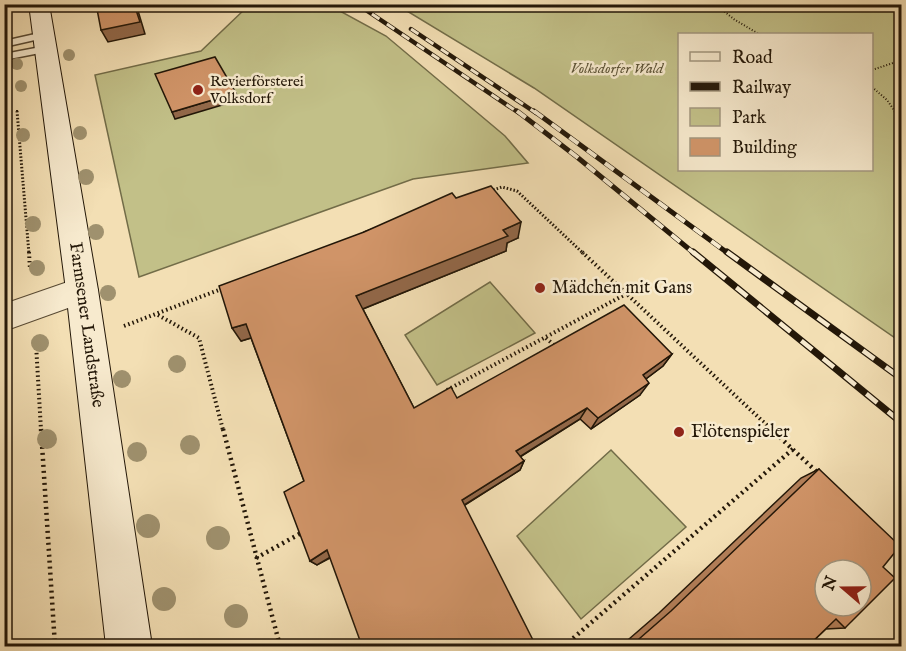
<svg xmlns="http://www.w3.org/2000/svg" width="906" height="651" font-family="'IM FELL English',serif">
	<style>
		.green { fill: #c2c088; stroke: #726c48; stroke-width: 1.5; fill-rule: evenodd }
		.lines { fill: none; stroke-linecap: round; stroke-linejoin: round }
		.service-casing { stroke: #574933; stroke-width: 3 }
		.minor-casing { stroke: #574933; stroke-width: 2 }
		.secondary-casing { stroke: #231708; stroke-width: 2 }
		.path-far3 { stroke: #231708; stroke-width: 2; stroke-dasharray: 1 2; stroke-linecap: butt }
		.path-far2 { stroke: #231708; stroke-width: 3; stroke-dasharray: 1.5 2; stroke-linecap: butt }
		.path-far1 { stroke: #231708; stroke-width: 4; stroke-dasharray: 1.5 3; stroke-linecap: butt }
		.path { stroke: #231708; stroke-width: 4.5; stroke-dasharray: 2 4; stroke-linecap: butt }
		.service { fill: #f7eace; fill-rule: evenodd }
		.minor { fill: #f7eace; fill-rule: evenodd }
		.secondary { fill: #f7eace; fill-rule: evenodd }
		.rail-far2-casing { stroke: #231708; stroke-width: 4.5 }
		.rail-far1-casing { stroke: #231708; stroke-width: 5 }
		.rail-casing { stroke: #231708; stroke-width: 7 }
		.rail-far2 { stroke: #f7eace; stroke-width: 3; stroke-dasharray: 9; stroke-linecap: butt }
		.rail-far1 { stroke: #f7eace; stroke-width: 4; stroke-dasharray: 11; stroke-linecap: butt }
		.rail { stroke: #f7eace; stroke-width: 4.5; stroke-dasharray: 14; stroke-linecap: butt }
		.tree { fill: #9f916e }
		.wall { fill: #b37f59; stroke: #231708; stroke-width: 1.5 }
		.shaded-wall { fill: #926849; stroke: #231708; stroke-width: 1.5 }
		.building { fill: #d09468; stroke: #231708; stroke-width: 1.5; fill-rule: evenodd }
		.poi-dot { fill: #8f2418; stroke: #f7eace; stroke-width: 2 }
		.labels { text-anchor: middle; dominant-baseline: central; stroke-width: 5; stroke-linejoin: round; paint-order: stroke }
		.far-park-label { font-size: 15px; font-style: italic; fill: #5b5235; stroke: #f7eace }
		.far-poi-label { font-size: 15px; fill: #231708; stroke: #f7eace; text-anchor: start }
		.poi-label { font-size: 18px; fill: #231708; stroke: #f7eace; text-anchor: start }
		.street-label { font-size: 18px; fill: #231708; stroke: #f7eace }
	</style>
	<rect width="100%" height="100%" fill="#f3dfb4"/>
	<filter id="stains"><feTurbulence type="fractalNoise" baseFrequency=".00333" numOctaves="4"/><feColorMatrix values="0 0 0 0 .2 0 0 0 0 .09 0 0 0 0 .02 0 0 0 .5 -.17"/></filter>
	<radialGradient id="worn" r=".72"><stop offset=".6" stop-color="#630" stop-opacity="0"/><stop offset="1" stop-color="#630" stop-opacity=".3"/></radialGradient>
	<!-- green -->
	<path class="green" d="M246,5H329L386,36L505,136L528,163L413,179L139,277L95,75L201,51L246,8Z
		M397,5H901V342L534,88ZM680,34H872V170H680Z
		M490,282L535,333L437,385L405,335Z
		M611,450L686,527L581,619L517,536Z"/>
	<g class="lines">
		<!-- service casing -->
		<g class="service-casing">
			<path id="service" d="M44,32L48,33V37L4,47V41Z
				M46,46L50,47V51L4,60V54Z"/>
		</g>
		<!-- minor casing -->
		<g class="minor-casing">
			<path id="minor" d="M82,277L93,281L98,290L93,299L4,331V304Z"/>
		</g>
		<!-- secondary casing -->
		<g class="secondary-casing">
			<path id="secondary" d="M29,4H49L98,290L152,646H106L66,290Z"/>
		</g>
		<!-- path-far3 -->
		<path class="path-far3" d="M715,4L735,20L759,34
			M872,70L902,60
			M872,87L887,100L896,113
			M17,110V113"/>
		<!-- path-far2 -->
		<path class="path-far2" d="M17,111L29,254
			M895,111L902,129
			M490,191L502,187L517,191L584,254"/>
		<!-- path-far1 -->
		<path class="path-far1" d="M29,252L30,270
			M582,252L772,430
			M158,315L199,338L223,430
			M124,326L224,288
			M546,338L554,345
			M36,344L41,430
			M447,390L626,294"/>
		<!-- path -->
		<path class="path" d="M41,429L55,646
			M223,429L280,646
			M771,429L819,474
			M256,558L303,532
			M564,646L793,449"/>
		<!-- service -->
		<use href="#service" class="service"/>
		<!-- minor -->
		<use href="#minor" class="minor"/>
		<!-- secondary -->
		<use href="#secondary" class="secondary"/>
		<!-- rail-far2 casing -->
		<g class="rail-far2-casing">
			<path id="rail-far2" d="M357,4L519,113
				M411,29L536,113"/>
		</g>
		<!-- rail-far1 casing -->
		<g class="rail-far1-casing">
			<path id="rail-far1" d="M517,111L577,157L695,254
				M534,111L729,254"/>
		</g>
		<!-- rail casing -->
		<g class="rail-casing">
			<path id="rail" d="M693,252L902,423
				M727,252L902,379"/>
		</g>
		<!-- rail-far2 -->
		<use href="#rail-far2" class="rail-far2"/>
		<!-- rail-far1 -->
		<use href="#rail-far1" class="rail-far1"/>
		<!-- rail -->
		<use href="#rail" class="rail"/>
	</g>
	<!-- trees -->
	<g class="tree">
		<circle cx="69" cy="55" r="6"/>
		<circle cx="17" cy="64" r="6"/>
		<circle cx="21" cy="86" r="6"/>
		<circle cx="80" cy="133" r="7"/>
		<circle cx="23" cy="135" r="7"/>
		<circle cx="86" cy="177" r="8"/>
		<circle cx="33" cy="224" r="8"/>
		<circle cx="96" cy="232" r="8"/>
		<circle cx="37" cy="268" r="8"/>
		<circle cx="108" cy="293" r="8"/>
		<circle cx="40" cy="343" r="9"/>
		<circle cx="177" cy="364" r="9"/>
		<circle cx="122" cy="379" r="9"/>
		<circle cx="47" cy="439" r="10"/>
		<circle cx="190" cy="445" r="10"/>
		<circle cx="137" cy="452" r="10"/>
		<circle cx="148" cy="526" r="12"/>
		<circle cx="218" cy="538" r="12"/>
		<circle cx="164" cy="599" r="12"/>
		<circle cx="236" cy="616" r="12"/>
	</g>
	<!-- wall -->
	<path class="wall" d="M456,198L518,238L507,243L506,251L363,309L414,408L672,354L663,366L646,379L640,395L591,429L580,419L520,457L524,461L520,470L465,505L330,558L317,565L310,561L304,481L251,338L241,341L364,232Z
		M819,469L883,567L845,628L826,629L808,646H621L659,613L801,478Z"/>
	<!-- shaded-wall -->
	<path class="shaded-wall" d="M134,4H136L145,34L108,42L101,30Z
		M236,93L239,100L175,119L172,112Z
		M521,222L518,238L507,243L506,251L360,310L356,296Z
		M246,324L254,337L241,341L232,328Z
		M672,354L663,366L635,387L643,375Z
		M649,383L640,395L591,429L598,418Z
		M587,408L580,419L513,461L516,451Z
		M524,461L520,470L461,507L462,500Z
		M327,550L334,555L317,565L310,561Z"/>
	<!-- building -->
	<path class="building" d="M96,4H134L140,22L101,30Z
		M215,57L236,93L172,112L155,74Z
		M491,186L521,222L503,230L508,236L356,296L414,408L451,387L457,398L624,305L672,354L643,375L649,383L598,418L587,408L516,451L524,461L462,500L536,646H362L327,550L310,561L284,492L304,481L246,324L232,328L219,286L364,232L452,193L456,198Z
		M819,469L900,546L883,567L895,578L845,628L836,619L808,646H631L671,611ZM825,570H861V606H825Z"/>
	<!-- markers -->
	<g class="poi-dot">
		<circle cx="198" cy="90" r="6"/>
		<circle cx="540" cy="288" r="6"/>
		<circle cx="679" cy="432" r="6"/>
	</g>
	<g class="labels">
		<!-- far-park labels -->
		<g class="far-park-label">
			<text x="617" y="68">Volksdorfer Wald</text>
		</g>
		<!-- far-poi labels -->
		<g class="far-poi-label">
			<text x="210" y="81">Revierförsterei<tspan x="210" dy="17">Volksdorf</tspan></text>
		</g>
		<!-- poi labels -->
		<g class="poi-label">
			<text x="552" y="288">Mädchen mit Gans</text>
			<text x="691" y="432">Flötenspieler</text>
		</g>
		<!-- street labels -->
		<g class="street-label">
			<text transform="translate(86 325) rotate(82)">Farmsener Landstraße</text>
		</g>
	</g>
	<!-- margin -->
	<rect width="906" height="651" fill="none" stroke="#f3dfb4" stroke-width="24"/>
	<rect x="6" y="6" width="894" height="639" fill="none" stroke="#231708" stroke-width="3"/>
	<rect x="12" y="12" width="882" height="627" fill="none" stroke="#231708" stroke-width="1.5"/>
	<!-- legend -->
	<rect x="678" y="33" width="195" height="138" fill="#f7eace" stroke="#a2967f" stroke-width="1.5"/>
	<rect x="690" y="52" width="30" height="9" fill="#f7eace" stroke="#a2967f" stroke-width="1.5"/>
	<text x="732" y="63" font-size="18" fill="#231708">Road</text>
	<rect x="690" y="82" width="30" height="9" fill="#231708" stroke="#a2967f" stroke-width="1.5"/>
	<text x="732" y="93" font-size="18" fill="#231708">Railway</text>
	<rect x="690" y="108" width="30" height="18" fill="#c2c088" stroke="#a2967f" stroke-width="1.5"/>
	<text x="732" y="123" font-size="18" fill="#231708">Park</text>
	<rect x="690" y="138" width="30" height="18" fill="#d09468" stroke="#a2967f" stroke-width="1.5"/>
	<text x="732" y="153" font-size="18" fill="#231708">Building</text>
	<!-- north arrow -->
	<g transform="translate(843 588) rotate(290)"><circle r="28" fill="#f7eace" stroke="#a2967f" stroke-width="1.5"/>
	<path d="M0-4.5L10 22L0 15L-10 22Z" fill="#8f2418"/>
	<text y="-9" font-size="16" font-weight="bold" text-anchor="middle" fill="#231708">N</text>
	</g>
	<rect width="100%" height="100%" filter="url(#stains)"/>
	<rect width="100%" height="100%" fill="url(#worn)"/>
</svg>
